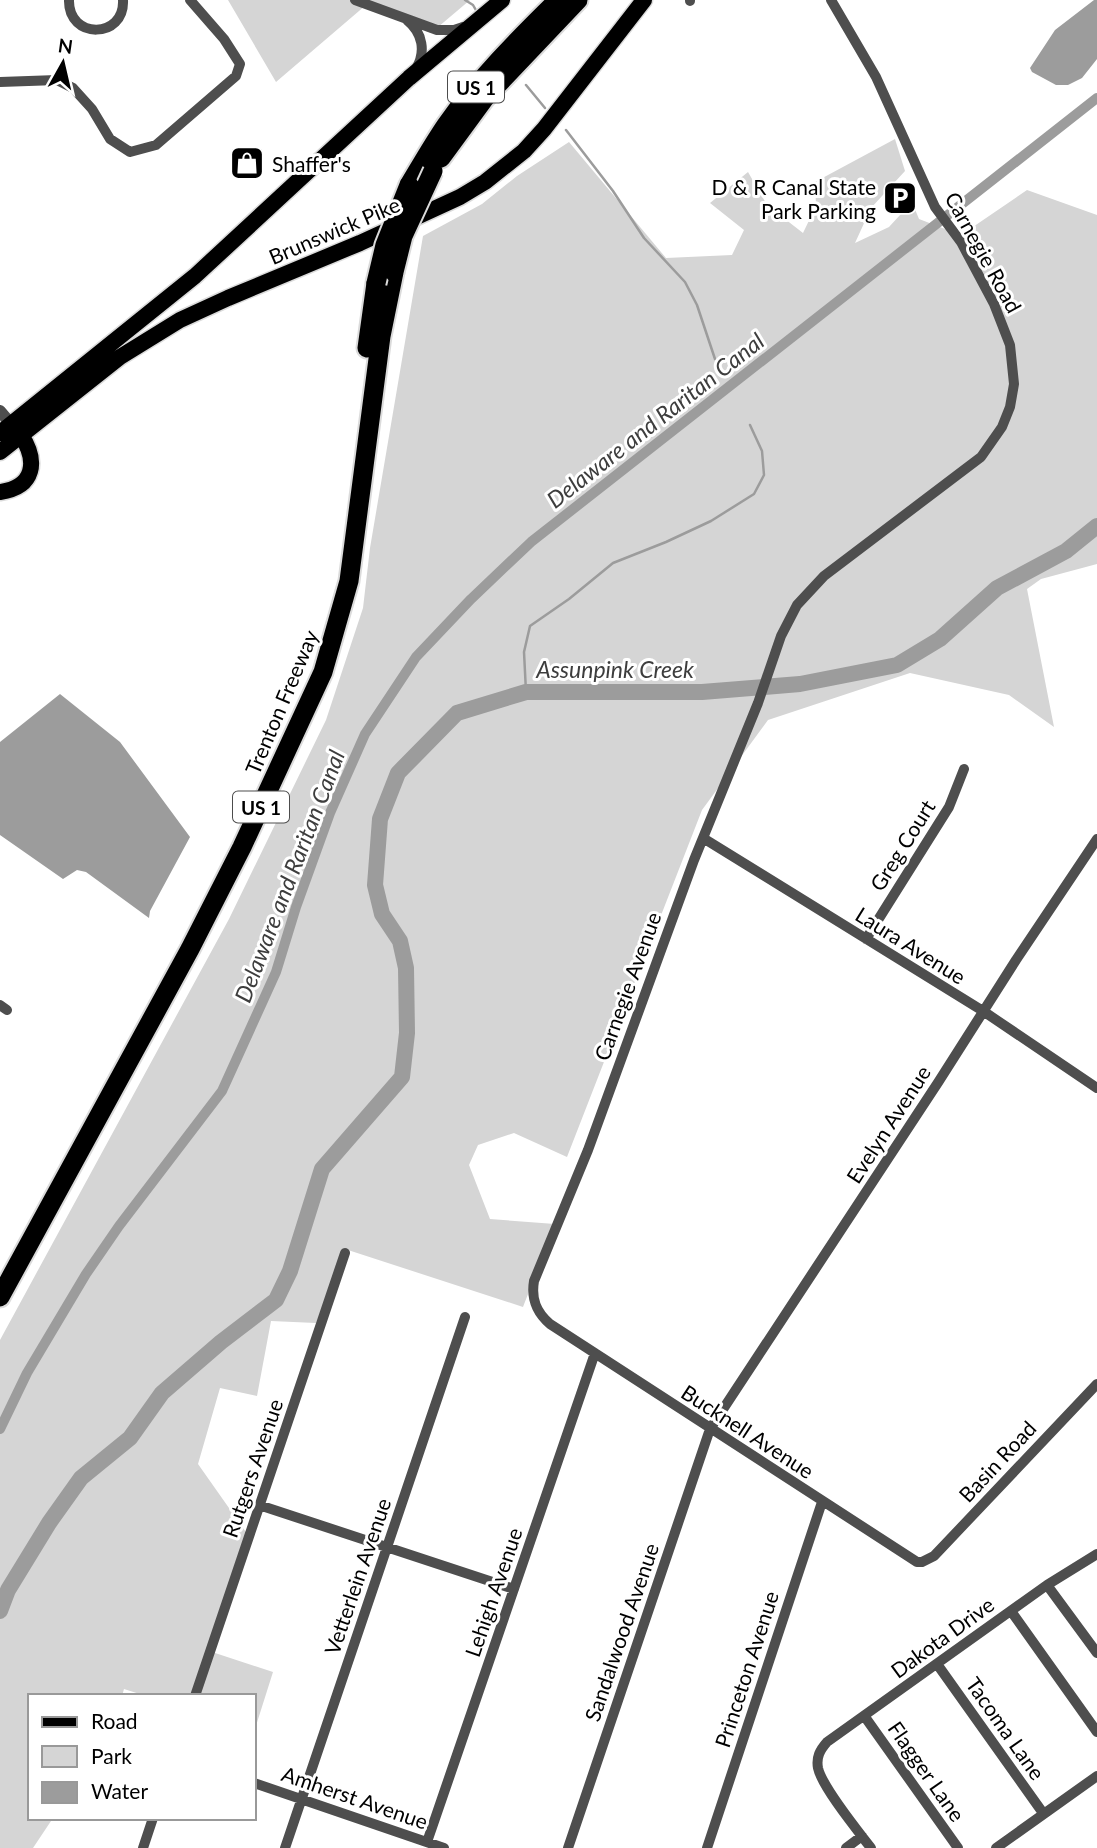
<svg xmlns="http://www.w3.org/2000/svg" width="1097" height="1848" font-family="Lato,sans-serif">
	<style>
		.green { fill: #d5d5d5 }
		.water { fill: #9c9c9c }
		.lines { fill: none; stroke-linecap: round; stroke-linejoin: round }
		.stream { stroke: #9c9c9c; stroke-width: 2.5 }
		.canal { stroke: #9c9c9c; stroke-width: 10 }
		.river { stroke: #9c9c9c; stroke-width: 16 }
		.primary-casing { stroke: #dbdbdb; stroke-width: 19 }
		.motorway-casing { stroke: #dbdbdb; stroke-width: 23 }
		.minor { stroke: #4e4e4e; stroke-width: 10 }
		.tertiary { stroke: #4e4e4e; stroke-width: 12 }
		.primary { stroke: #000; stroke-width: 16 }
		.motorway { stroke: #000; stroke-width: 19 }
		.motorway-bridge-casing { stroke: #dbdbdb; stroke-width: 23; stroke-linecap: butt }
		.motorway-bridge { stroke: #000; stroke-width: 19 }
		.labels { text-anchor: middle; dominant-baseline: central; stroke-width: 6; stroke-linejoin: round; paint-order: stroke }
		.shield { fill: #fff; stroke: #4c4c4c; stroke-width: 2 }
		.shield-label { font-size: 19px; font-weight: bold; fill: #000 }
		.poi-label { font-size: 21px; fill: #000; stroke: #fff; text-anchor: start }
		.street-label { font-size: 21px; fill: #000; stroke: #fff }
		.water-label { font-size: 23px; font-style: italic; fill: #3d3d3d; stroke: #fff }
	</style>
	<rect width="100%" height="100%" fill="#fff"/>
	<!-- green -->
	<path class="green" d="M228,0H470L431,33L366,5L276,82Z
		M895,139L905,171L871,208L855,243L889,227L912,202L919,219L966,237L967,231L1027,190L1097,215V564L1041,579L1027,589L1054,727L1009,695L910,673L768,720L702,810L567,1157L514,1133L478,1145L469,1165L490,1219L555,1224L523,1307L348,1250L316,1323L271,1321L257,1396L220,1388L198,1464L248,1535L209,1651L273,1672L254,1732V1696H146L124,1689L122,1696H30V1818H53L33,1848H0V1340L229,919L326,720L363,608L370,548L423,236L482,204L517,176L569,142L666,258L732,255L744,230L710,203L748,172L767,205L803,233L816,206L815,182Z"/>
	<!-- water -->
	<path class="water" d="M1094,0H1097V59L1082,78L1068,85H1056L1032,72L1030,68L1055,30Z
		M60,694L120,742L190,837L150,911L149,918L86,872L77,870L63,879L0,835V742Z"/>
	<g class="lines">
		<!-- stream -->
		<path class="stream" d="M465,0L473,5L477,12
			M526,85L545,108
			M566,130L613,191L644,238L685,282L697,305L715,359
			M526,692L524,652L530,626L569,599L613,563L666,542L711,521L754,494L764,475L762,451L750,425"/>
		<!-- canal -->
		<path class="canal" d="M0,1429L27,1373L86,1274L119,1226L222,1091L276,972L296,907L330,813L365,734L416,657L471,599L531,542L1097,98"/>
		<!-- river -->
		<path class="river" d="M0,1611L8,1590L49,1523L81,1478L130,1438L162,1393L221,1342L276,1300L290,1271L322,1169L402,1077L407,1033L406,968L400,941L382,914L375,885L380,819L398,773L457,713L526,692H702L800,684L897,665L940,639L997,588L1066,551L1097,526"/>
		<!-- primary casing -->
		<g class="primary-casing">
			<path id="primary" d="M0,433L195,276L409,78L502,0
				M0,452L120,357L180,320L228,298L360,243L460,197L485,182L524,151L544,129L644,0
				M0,492C35,487 38,461 21,435"/>
		</g>
		<!-- motorway casing -->
		<g class="motorway-casing">
			<path id="motorway" d="M441,158L485,98L578,0
				M409,185C421,165 433,144 446,125C478,80 518,39 558,0
				M367,348L376,283
				M0,1297L190,949L242,847L323,672L349,581L381,336L394,272"/>
		</g>
		<!-- minor -->
		<path class="minor" d="M69,0C68,40 125,39 123,0
			M355,0L437,30H454L463,27
			M831,0L876,77L935,207L961,242L994,304L1010,345L1014,384L1010,407L1002,427L981,457L824,576L797,605L781,636L758,703L694,860L588,1150L534,1281C531,1299 536,1312 550,1324L917,1562H922L934,1556L1097,1384
			M690,1V0
			M407,20C423,33 426,52 416,69
			M0,82L57,80L73,88L92,109L110,139L130,152L156,145L236,76L240,64L224,39L190,0
			M703,838L983,1011L1097,1088
			M866,939L949,807L964,769
			M0,1005L7,1010
			M259,1505L514,1589
			M1047,1585L1097,1653
			M1011,1611L1097,1732
			M937,1664L1043,1813
			M195,1696L345,1253
			M865,1717L958,1848
			M254,1783L444,1848
			M427,1842L595,1353
			M143,1848L153,1818
			M285,1848L465,1317
			M568,1848L710,1429L939,1081L1016,960L1097,839
			M707,1848L822,1502
			M846,1848L862,1836
			M871,1848C858,1831 822,1787 818,1768C816,1757 820,1750 827,1742L1047,1585L1097,1554
			M996,1848L1097,1776"/>
		<!-- tertiary -->
		<path class="tertiary" d="M0,411L16,430"/>
		<!-- primary -->
		<use href="#primary" class="primary"/>
		<!-- motorway -->
		<use href="#motorway" class="motorway"/>
		<!-- motorway-bridge casing -->
		<g class="motorway-bridge-casing">
			<path id="motorway-bridge" d="M394,272L403,236L433,171
				M376,283L385,245L409,185"/>
		</g>
		<!-- motorway-bridge -->
		<use href="#motorway-bridge" class="motorway-bridge"/>
	</g>
	<!-- icons -->
	<defs>
		<g id="shop-square" transform="scale(1.75)"><rect x="-9" y="-9" width="18" height="18" rx="4" fill="#000" stroke="#fff"/><path d="M-5-2.5h2.3a2.7 3.5 0 0 1 5.4 0H5L5.5 6h-11ZM-1.5-2.5h3a1.5 2.3 0 0 0-3 0Z" fill="#fff"/></g>
		<g id="parking-square" transform="scale(1.75)"><rect x="-9" y="-9" width="18" height="18" rx="4" fill="#000" stroke="#fff"/><path d="M-3.5-5.5H1a3.5 3.5 0 0 1 0 7H-1V5.5H-3.5ZM-1-3.4V-.6H.8a1.4 1.4 0 0 0 0-2.8Z" fill="#fff"/></g>
	</defs>
	<g fill-rule="evenodd">
		<use href="#shop-square" x="247" y="163"/>
		<use href="#parking-square" x="900" y="198"/>
	</g>
	<g class="labels">
		<!-- shield labels -->
		<g class="shield">
			<rect x="448" y="71.5" width="56" height="31" rx="5"/>
			<rect x="233" y="791.5" width="56" height="31" rx="5"/>
		</g>
		<g class="shield-label">
			<text x="476" y="87">US 1</text>
			<text x="261" y="807">US 1</text>
		</g>
		<!-- poi labels -->
		<g class="poi-label">
			<text x="272" y="163">Shaffer's</text>
			<text x="876" y="186" text-anchor="end">D &amp; R Canal State<tspan x="876" dy="24">Park Parking</tspan></text>
		</g>
		<!-- street labels -->
		<g class="street-label">
			<text transform="translate(334 230) rotate(-23)">Brunswick Pike</text>
			<text transform="translate(984 252) rotate(61)">Carnegie Road</text>
			<text transform="translate(281 702) rotate(-67)">Trenton Freeway</text>
			<text transform="translate(902 845) rotate(-58)">Greg Court</text>
			<text transform="translate(911 945) rotate(32)">Laura Avenue</text>
			<text transform="translate(627 986) rotate(-70)">Carnegie Avenue</text>
			<text transform="translate(888 1124) rotate(-57)">Evelyn Avenue</text>
			<text transform="translate(748 1431) rotate(33)">Bucknell Avenue</text>
			<text transform="translate(997 1461) rotate(-47)">Basin Road</text>
			<text transform="translate(252 1468) rotate(-71)">Rutgers Avenue</text>
			<text transform="translate(357 1576) rotate(-71)">Vetterlein Avenue</text>
			<text transform="translate(493 1592) rotate(-71)">Lehigh Avenue</text>
			<text transform="translate(621 1632) rotate(-71)">Sandalwood Avenue</text>
			<text transform="translate(942 1637) rotate(-36)">Dakota Drive</text>
			<text transform="translate(746 1669) rotate(-72)">Princeton Avenue</text>
			<text transform="translate(1006 1728) rotate(55)">Tacoma Lane</text>
			<text transform="translate(927 1771) rotate(55)">Flagger Lane</text>
			<text transform="translate(355 1797) rotate(19)">Amherst Avenue</text>
		</g>
		<!-- water labels -->
		<g class="water-label">
			<text transform="translate(655 420) rotate(-38)">Delaware and Raritan Canal</text>
			<text x="615" y="669">Assunpink Creek</text>
			<text transform="translate(289 876) rotate(-69)">Delaware and Raritan Canal</text>
		</g>
	</g>
	<!-- legend -->
	<rect x="28" y="1694" width="228" height="126" fill="#ffffff" stroke="#999999" stroke-width="2"/>
	<rect x="42" y="1717" width="35" height="10" fill="#000000" stroke="#999999" stroke-width="2"/>
	<text x="91" y="1729" font-size="21" fill="#000000">Road</text>
	<rect x="42" y="1746" width="35" height="21" fill="#d5d5d5" stroke="#999999" stroke-width="2"/>
	<text x="91" y="1764" font-size="21" fill="#000000">Park</text>
	<rect x="42" y="1782" width="35" height="21" fill="#9c9c9c" stroke="#999999" stroke-width="2"/>
	<text x="91" y="1799" font-size="21" fill="#000000">Water</text>
	<!-- north arrow -->
	<g transform="translate(63 63) rotate(8)" stroke="#ffffff" stroke-width="5" paint-order="stroke">
	<path d="M0-5L12 26L0 18L-12 26Z" fill="#000000"/>
	<text y="-10" font-size="19" font-weight="bold" text-anchor="middle" fill="#000000">N</text>
	</g>
</svg>
